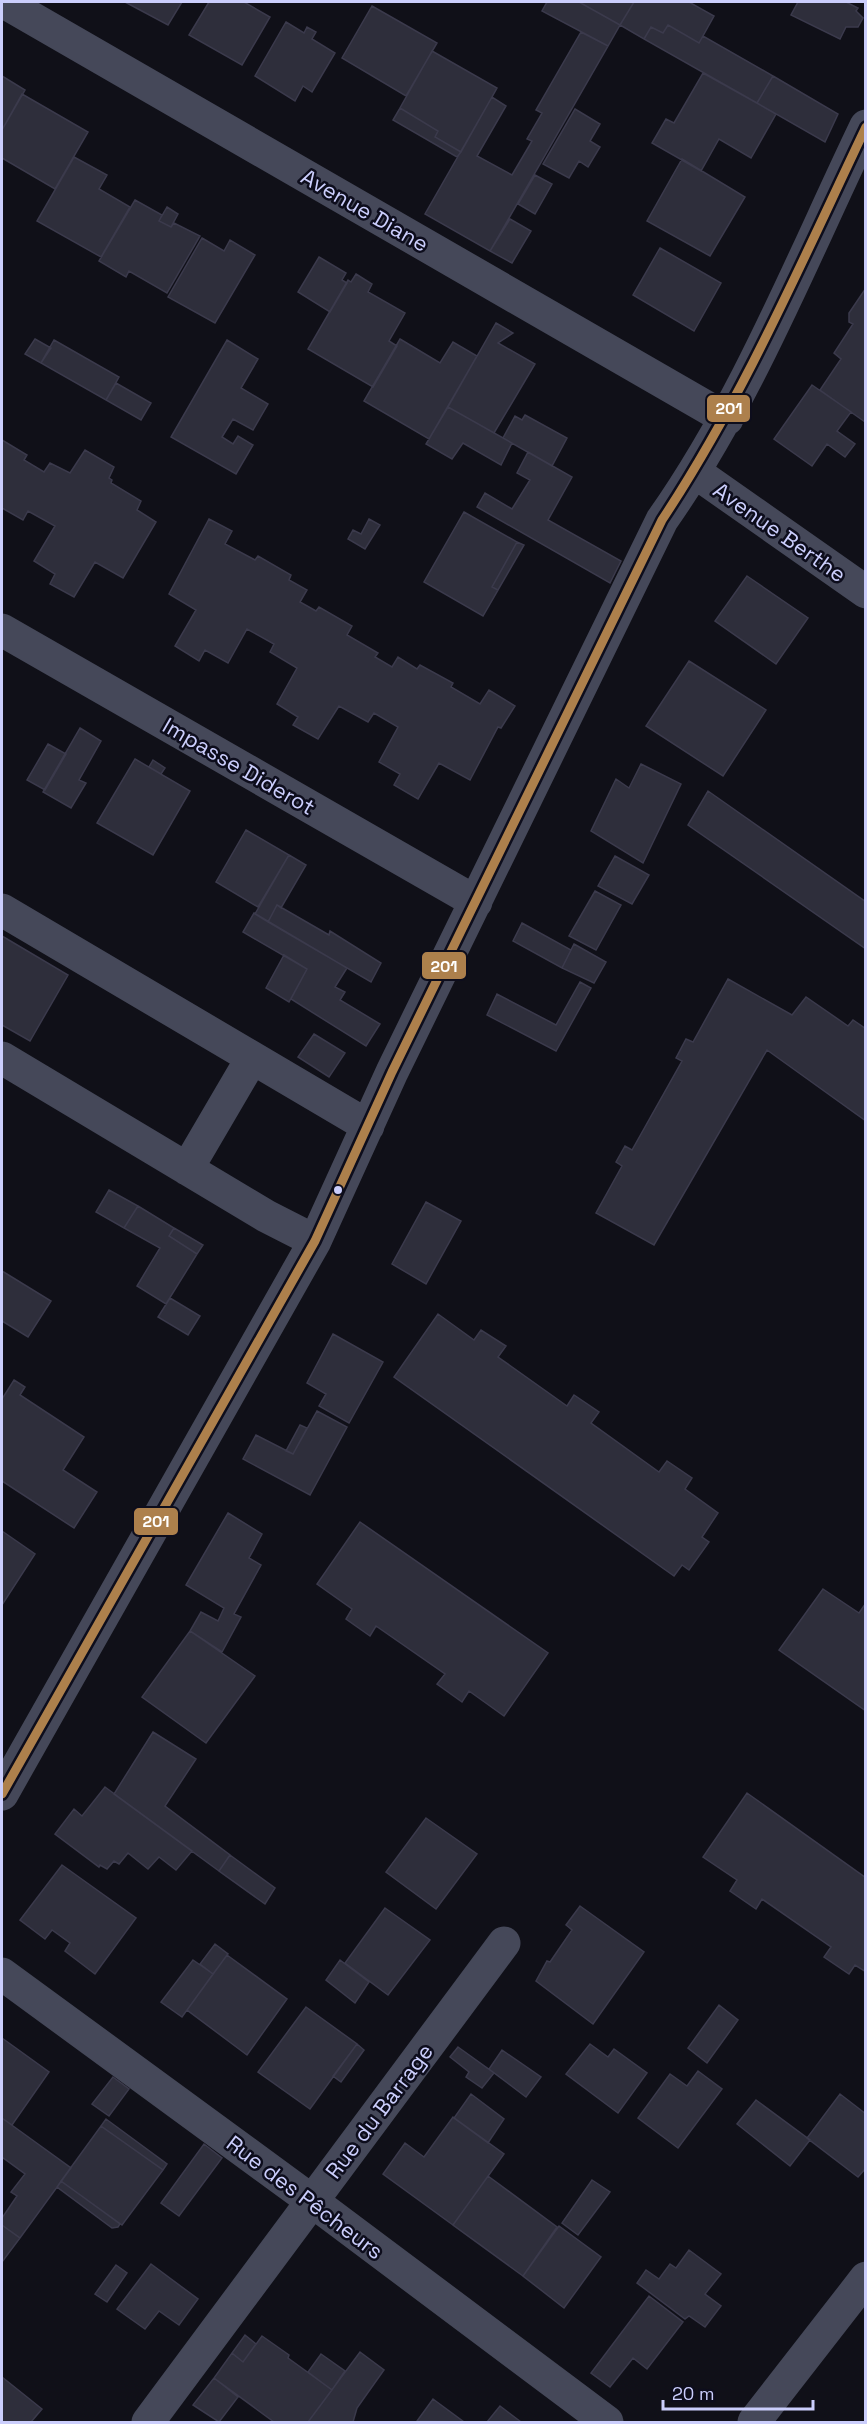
<svg xmlns="http://www.w3.org/2000/svg" width="867" height="2424" font-family="'Space Grotesk',sans-serif">
	<style>
		.building { fill: #2e2e3b; stroke: #3b3a4c; stroke-width: 1.5 }
		.lines { fill: none; stroke-linecap: round; stroke-linejoin: round }
		.minor { stroke: #454859; stroke-width: 33 }
		.bus-1-casing { stroke: #0d0d1c; stroke-width: 14 }
		.bus-1 { stroke: #ad804c; stroke-width: 9 }
		.bus-dot { fill: #cbcefc; stroke: #0d0d1c; stroke-width: 2 }
		.labels { text-anchor: middle; dominant-baseline: central; stroke-width: 5; stroke-linejoin: round; paint-order: stroke }
		.street-label { font-size: 22px; fill: #cbcefc; stroke: #0d0d1c }
		.line-badge { stroke: #0d0d1c; stroke-width: 2 }
		.badge-label { font-size: 16px; text-anchor: middle; font-weight: bold; fill: #fff }
	</style>
	<rect width="100%" height="100%" fill="#101018"/>
	<!-- building -->
	<path class="building" d="M125,2H182L168,25Z
		M209,2H244L270,17L242,65L189,35Z
		M547,2H579L620,25L608,46L542,11Z
		M579,2H634L620,25Z
		M634,2H689L714,16L699,43L668,25L663,33L651,27L644,39L620,25Z
		M798,2H846L858,8L856,11L863,18L858,27H846L840,39L791,15Z
		M372,6L437,43L406,96L342,58Z
		M286,22L304,33L307,27L316,32L312,39L335,53L312,92L303,86L295,101L255,76Z
		M668,25L699,43L703,36L773,76L757,103L644,39L651,27L663,33Z
		M581,32L608,46L490,251L425,214L492,97L506,106L477,156L512,175L532,141L527,139L542,113L536,110Z
		M432,51L497,88L461,152L435,137L438,131L400,108Z
		M703,73L776,114L751,158L719,139L701,171L652,143L666,119L674,123Z
		M2,76L25,90L2,130Z
		M773,76L838,114L825,142L757,103Z
		M22,94L88,132L55,189L2,158V130Z
		M400,108L438,131L435,137L461,152L457,157L393,120Z
		M575,109L600,124L590,141L600,147L588,167L579,161L569,178L543,164Z
		M74,157L107,175L99,189L130,207L101,257L37,221Z
		M682,159L745,197L710,256L647,221Z
		M535,175L552,184L535,214L518,204Z
		M135,200L162,215L159,221L171,227L174,223L200,236L167,293L129,271L126,277L99,261Z
		M167,207L178,214L171,227L159,221Z
		M510,219L531,231L512,263L490,251Z
		M202,238L224,251L230,240L255,255L215,323L168,297Z
		M660,248L721,283L694,331L633,295Z
		M319,257L346,273L342,280L347,283L330,312L298,292Z
		M356,274L372,284L368,292L405,313L389,341L397,346L373,387L308,349L348,280L351,282Z
		M866,288V420L865,422L820,390L841,359L834,353L853,324L849,322V313Z
		M496,323L513,333L498,343L535,364L494,433L448,407Z
		M35,339L51,348L41,363L25,354Z
		M400,339L440,363L453,342L477,356L429,439L364,401Z
		M54,340L119,377L106,400L41,363Z
		M227,340L258,359L241,388L268,404L253,430L233,419L222,437L233,444L238,436L253,445L236,474L171,437Z
		M116,383L151,403L141,420L106,400Z
		M812,385L851,412L837,431L855,444L845,457L827,444L812,466L774,439Z
		M448,407L512,443L501,465L463,443L452,459L426,444Z
		M525,415L567,438L552,466L503,438L515,416L522,420Z
		M2,440L27,455L24,460L44,472L50,463L70,473L85,450L114,467L109,478L112,480L111,483L141,501L137,510L156,522L123,578L95,562L74,597L50,584L55,574L34,561L55,526L28,511L23,520L2,508Z
		M528,452L572,477L548,520L621,561L610,583L477,507L485,493L512,509L530,480L517,473Z
		M464,512L517,542L492,587L498,590L483,616L424,582Z
		M209,519L232,531L225,544L255,560L258,556L291,575L289,580L307,590L300,602L316,611L319,607L352,626L347,635L378,653L375,657L392,667L398,657L417,669L420,665L453,683L451,687L480,704L489,690L515,706L501,728L498,727L470,780L439,763L418,799L394,785L400,774L379,762L398,727L374,713L368,722L339,706L318,739L293,725L298,717L277,704L297,668L270,652L274,644L247,629L228,663L205,650L199,661L175,646L196,610L169,594Z
		M369,519L380,525L365,549L348,539L353,530L361,534Z
		M517,542L524,545L498,590L492,587Z
		M747,576L808,618L776,664L715,621Z
		M689,661L766,710L723,776L646,726Z
		M80,728L101,741L79,780L86,783L71,808L43,792Z
		M48,744L66,754L45,790L27,780Z
		M135,759L190,791L153,855L97,823Z
		M153,760L165,768L161,774L149,767Z
		M641,764L681,784L643,863L591,831L616,779L629,788Z
		M708,791L866,902V949L688,825Z
		M246,830L289,855L258,907L216,882Z
		M289,855L306,865L281,908L277,905L268,922L255,914Z
		M615,856L649,875L632,904L598,886Z
		M595,891L621,905L596,950L569,936Z
		M277,905L329,935L330,931L381,963L371,982L268,922Z
		M254,913L347,968L335,987L345,992L340,1000L380,1024L366,1046L291,999L307,969L243,932Z
		M522,923L571,950L562,968L513,941Z
		M2,936L68,975L30,1041L2,1025Z
		M574,944L606,962L594,983L562,968Z
		M284,955L307,969L289,1002L266,988Z
		M728,979L792,1015L806,997L848,1026L853,1020L866,1029V1121L767,1050L654,1245L596,1213L622,1166L616,1162L625,1146L632,1150L682,1061L676,1058L686,1039L693,1042Z
		M580,982L591,988L556,1051L487,1015L497,994L556,1025Z
		M314,1034L345,1053L329,1077L298,1057Z
		M109,1190L138,1206L124,1228L96,1212Z
		M426,1202L461,1221L426,1284L392,1264Z
		M138,1206L174,1228L169,1236L197,1254L166,1304L137,1286L160,1248L124,1228Z
		M174,1228L203,1245L197,1254L169,1236Z
		M2,1271L51,1301L28,1337L2,1321Z
		M170,1298L200,1316L188,1335L158,1317Z
		M438,1314L474,1340L481,1330L506,1346L498,1357L567,1406L574,1395L599,1412L591,1423L659,1472L667,1461L692,1478L685,1489L718,1513L702,1537L709,1542L689,1570L682,1565L674,1576L394,1377Z
		M333,1334L383,1362L349,1423L319,1406L326,1394L307,1383Z
		M14,1380L25,1387L20,1395L84,1437L63,1470L97,1492L74,1528L2,1481V1399Z
		M317,1411L347,1427L310,1495L243,1459L256,1435L293,1454Z
		M300,1425L307,1428L293,1454L286,1451Z
		M228,1513L262,1534L249,1558L261,1565L234,1614L241,1617L222,1652L190,1631L201,1612L218,1621L224,1608L186,1585Z
		M360,1522L548,1653L504,1716L469,1691L462,1702L437,1684L445,1674L376,1626L370,1636L346,1619L352,1609L317,1584Z
		M2,1531L35,1554L2,1605Z
		M823,1589L859,1613L866,1603V1711L779,1650Z
		M190,1631L255,1676L206,1743L142,1697Z
		M153,1732L196,1759L165,1806L230,1855L219,1871L114,1794Z
		M105,1787L192,1851L176,1870L159,1857L148,1869L128,1853L119,1864L114,1861L107,1869L100,1865L99,1867L55,1834L74,1809L82,1816Z
		M747,1793L866,1878V1972L855,1965L849,1974L824,1957L831,1947L762,1899L756,1909L730,1891L737,1880L703,1857Z
		M426,1818L477,1854L436,1909L386,1872Z
		M230,1855L275,1888L265,1904L219,1871Z
		M62,1865L136,1918L95,1974L65,1951L70,1943L52,1930L45,1939L20,1920Z
		M580,1906L644,1952L593,2024L536,1981L547,1961L550,1962L572,1930L566,1925Z
		M385,1908L430,1940L388,1995L345,1963Z
		M215,1944L228,1954L213,1974L200,1964Z
		M227,1955L287,1999L247,2055L187,2010Z
		M193,1960L213,1974L182,2017L161,2002Z
		M340,1960L369,1982L355,2003L326,1980Z
		M719,2005L738,2020L707,2063L688,2048Z
		M306,2007L357,2044L310,2109L258,2072Z
		M2,2038L49,2072L12,2125L2,2118Z
		M357,2044L364,2050L341,2082L333,2076Z
		M590,2044L608,2057L614,2049L647,2073L618,2113L566,2074Z
		M458,2047L494,2073L482,2088L466,2077L469,2072L450,2057Z
		M502,2050L541,2077L526,2097L489,2069Z
		M698,2071L722,2089L678,2148L638,2118L670,2074L687,2086Z
		M113,2077L129,2089L109,2116L92,2104Z
		M471,2094L504,2119L488,2143L454,2118Z
		M840,2094L866,2114V2168L858,2177L807,2138Z
		M756,2100L810,2140L790,2166L737,2124Z
		M453,2117L504,2154L453,2225L383,2174L405,2143L424,2157Z
		M2,2118L71,2168L20,2238L2,2225V2218L17,2196L11,2192L25,2174L2,2157Z
		M106,2119L167,2164L163,2170L101,2126Z
		M101,2126L163,2170L122,2225L61,2181Z
		M204,2144L222,2158L179,2216L161,2203Z
		M488,2176L557,2227L523,2276L453,2225Z
		M592,2180L610,2192L578,2235L562,2223Z
		M61,2181L120,2224L118,2227L112,2228L57,2187Z
		M2,2225L20,2238L2,2262Z
		M559,2226L601,2257L564,2308L523,2276Z
		M689,2250L721,2274L705,2294L721,2306L705,2327L689,2316L685,2319L637,2283L646,2270L659,2279L670,2264L676,2268Z
		M151,2264L198,2299L179,2325L159,2311L145,2329L117,2309Z
		M116,2265L127,2273L107,2302L95,2294Z
		M649,2296L683,2322L647,2369L633,2358L610,2387L591,2373Z
		M245,2335L256,2344L243,2362L232,2353Z
		M262,2336L289,2355L288,2358L332,2390L308,2422H274L214,2378L232,2353L243,2362Z
		M360,2352L384,2370L357,2408L353,2422H308Z
		M321,2354L345,2371L332,2390L308,2372Z
		M2,2377L42,2409L31,2422H2Z
		M214,2378L238,2397L219,2422L193,2405Z
		M433,2399L464,2422L417,2421Z
		M500,2406L521,2422H487Z"/>
	<g class="lines">
		<!-- minor -->
		<path class="minor" d="M4,2L727,419
			M695,472L866,592
			M2,630L476,902
			M2,910L368,1126
			M2,1058L266,1216L315,1241
			M187,1169L252,1058
			M2,1794L315,1241L392,1072L662,520C747,399 802,259 866,126
			M2,1974L312,2201L607,2422
			M148,2422L504,1943
			M754,2422L866,2278"/>
		<!-- bus-1 casing -->
		<g class="bus-1-casing">
			<path id="bus-1" d="M2,1794L315,1241L392,1072L662,520C744,396 802,261 866,127"/>
		</g>
		<!-- bus-1 -->
		<use href="#bus-1" class="bus-1"/>
	</g>
	<!-- markers -->
	<circle class="bus-dot" cx="338" cy="1190" r="5"/>
	<g class="labels">
		<!-- street labels -->
		<g class="street-label">
			<text transform="translate(365 210) rotate(30)">Avenue Diane</text>
			<text transform="translate(780 532) rotate(35)">Avenue Berthe</text>
			<text transform="translate(239 766) rotate(30)">Impasse Diderot</text>
			<text transform="translate(379 2111) rotate(-53)">Rue du Barrage</text>
			<text transform="translate(305 2197) rotate(37)">Rue des Pêcheurs</text>
		</g>
	</g>
	<g class="line-badge">
		<rect x="706" y="394" width="45" height="29" rx="6" fill="#ad804c"/>
		<rect x="421" y="951" width="46" height="29" rx="6" fill="#ad804c"/>
		<rect x="133" y="1507" width="46" height="29" rx="6" fill="#ad804c"/>
	</g>
	<g class="badge-label">
		<text x="729" y="414">201</text>
		<text x="444" y="972">201</text>
		<text x="156" y="1527">201</text>
	</g>
	<!-- border -->
	<rect width="867" height="2424" fill="none" stroke="#cbcefc" stroke-width="6"/>
	<!-- scale -->
	<path d="M663 2400v9h150v-9" fill="none" stroke="#cbcefc" stroke-width="3"/>
	<text x="672" y="2400" font-size="18" fill="#cbcefc" stroke="#0d0d1c" stroke-width="4.5" paint-order="stroke">20 m</text>
</svg>
